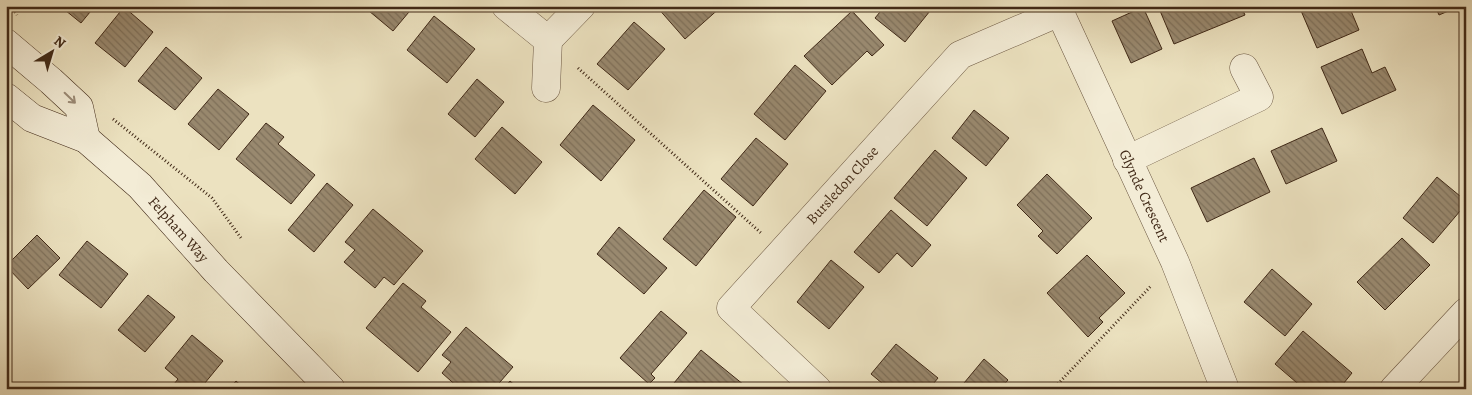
<svg xmlns="http://www.w3.org/2000/svg" width="1472" height="395" font-family="Alegreya,serif">
	<style>
		.building { fill: url(#building-back-hatch); stroke: #402917 }
		.lines { fill: none; stroke-linecap: round; stroke-linejoin: round }
		.minor-casing { stroke: #6b5741; stroke-width: 29 }
		.secondary-casing { stroke: #402917; stroke-width: 29 }
		.path { stroke: #402917; stroke-width: 3; stroke-dasharray: 1 2.5; stroke-linecap: butt }
		.minor { stroke: #f3ecd6; stroke-width: 28 }
		.secondary { stroke: #f3ecd6; stroke-width: 28 }
		.oneway { stroke: #9a8a76 }
		.labels { text-anchor: middle; dominant-baseline: central; stroke-width: 4; stroke-linejoin: round; paint-order: stroke }
		.street-label { font-size: 15px; fill: #402917; stroke: #f3ecd6 }
	</style>
	<defs>
		<pattern id="building-back-hatch" width="6" height="6" patternUnits="userSpaceOnUse" patternTransform="scale(1.25)"><rect width="6" height="6" fill="#99896f"/><path d="M-1 5l2 2M0 0l6 6M5-1l2 2" fill="none" stroke="#7e705a"/></pattern>
	</defs>
	<rect width="100%" height="100%" fill="#ece2c0"/>
	<filter id="stains"><feTurbulence type="fractalNoise" baseFrequency=".004" numOctaves="4"/><feColorMatrix values="0 0 0 0 .2 0 0 0 0 .09 0 0 0 0 .02 0 0 0 .5 -.17"/></filter>
	<radialGradient id="worn" r=".72"><stop offset=".6" stop-color="#630" stop-opacity="0"/><stop offset="1" stop-color="#630" stop-opacity=".3"/></radialGradient>
	<!-- building -->
	<path class="building" d="M60,6H95L81,23Z
		M363,6H414L393,31Z
		M658,6H722L685,39L657,7Z
		M885,6H934L905,42L875,18Z
		M1158,6H1241L1245,15L1174,44Z
		M1299,6H1349L1359,30L1317,48Z
		M1435,6H1460L1439,15Z
		M124,7L153,32L125,67L95,43Z
		M1143,7L1162,49L1131,63L1112,21Z
		M852,11L884,45L872,56L867,51L832,85L804,56Z
		M434,16L475,49L447,83L407,50Z
		M634,22L665,49L628,90L597,64Z
		M166,47L202,78L175,110L138,81Z
		M1362,49L1372,73L1385,67L1396,90L1342,114L1321,67Z
		M795,65L826,91L785,140L754,114Z
		M477,79L504,102L475,137L448,114Z
		M218,89L249,114L219,150L188,124Z
		M593,105L635,140L601,181L560,145Z
		M974,110L1009,138L986,166L952,138Z
		M266,123L284,137L278,144L315,175L291,204L236,159Z
		M502,127L542,162L515,194L475,159Z
		M1322,128L1337,161L1286,184L1271,151Z
		M756,138L788,164L753,206L721,179Z
		M935,150L967,178L927,226L894,198Z
		M1254,158L1270,192L1207,222L1191,188Z
		M1047,174L1092,218L1057,254L1038,236L1043,231L1017,205Z
		M1437,177L1466,201V204L1433,243L1403,218Z
		M327,183L353,205L314,252L288,230Z
		M704,190L736,217L696,266L663,239Z
		M373,209L423,251L394,285L384,277L375,288L344,262L355,250L345,242Z
		M891,210L931,245L912,267L897,253L879,273L854,252Z
		M619,227L667,268L644,294L597,254Z
		M37,235L60,258L28,289L6,266Z
		M1402,238L1430,265L1385,310L1357,282Z
		M87,241L128,274L101,308L59,275Z
		M1087,255L1125,293L1099,318L1103,322L1088,337L1047,293Z
		M831,260L864,287L829,329L797,302Z
		M1272,269L1312,304L1285,336L1244,302Z
		M403,283L426,301L421,307L451,332L418,372L366,328Z
		M148,295L175,317L145,352L118,330Z
		M661,311L687,333L651,374L655,378L649,384L620,358Z
		M466,327L513,367L494,389H460L442,373L451,362L442,355Z
		M1303,331L1352,373L1339,389H1304L1275,364Z
		M192,335L223,361L200,389H170L178,379L165,368Z
		M896,344L938,378L929,389H889L871,374Z
		M701,350L744,385L741,389H681L674,383Z
		M984,359L1008,380L1000,389H959Z
		M236,381L245,389H229Z
		M510,381L519,389H503Z"/>
	<g class="lines">
		<!-- minor casing -->
		<g class="minor-casing">
			<g id="minor">
				<path d="M506,6L548,40L581,6"/>
				<path id="s1" d="M1057,6L1175,262L1225,389"/>
				<path d="M546,88L548,40"/>
				<path d="M1127,160L1259,97L1244,68"/>
				<path id="s2" d="M817,389L731,308L960,55L1060,12"/>
				<path d="M1394,389L1466,312"/>
			</g>
		</g>
		<!-- secondary casing -->
		<g class="secondary-casing">
			<g id="secondary">
				<path d="M6,43L51,81L79,107L86,139"/>
				<path id="s3" d="M6,97L32,118L86,139L140,186L216,271L331,389"/>
			</g>
		</g>
		<!-- path -->
		<path class="path" d="M11,6L17,15
			M578,68L761,233
			M113,119L212,198L241,238
			M1053,389L1151,286"/>
		<!-- minor -->
		<use href="#minor" class="minor"/>
		<!-- secondary -->
		<use href="#secondary" class="secondary"/>
	</g>
	<!-- one-way arrows -->
	<defs><path id="oneway-shaft" d="M-6 0H5M1.5-3L5.5 0L1.5 3" fill="none" stroke-width="1.6" stroke-linecap="round" stroke-linejoin="round" transform="scale(1.25)"/></defs>
	<use class="oneway" href="#oneway-shaft" transform="translate(70 98) rotate(44)"/>
	<g class="labels">
		<!-- street labels -->
		<g class="street-label">
			<text stroke="none"><textPath href="#s2" startOffset="284">Bursledon Close</textPath></text>
			<text stroke="none"><textPath href="#s1" startOffset="209">Glynde Crescent</textPath></text>
			<text stroke="none"><textPath href="#s3" startOffset="221">Felpham Way</textPath></text>
		</g>
	</g>
	<!-- margin -->
	<rect width="1472" height="395" fill="none" stroke="#ece2c0" stroke-width="25"/>
	<rect x="8" y="8" width="1457" height="380" fill="none" stroke="#402917" stroke-width="2.5"/>
	<rect x="12" y="12" width="1447" height="370" fill="none" stroke="#402917"/>
	<!-- north arrow -->
	<g transform="translate(52 52) rotate(38)" stroke="#f3ecd6" stroke-width="4" paint-order="stroke">
	<path d="M0-4L9 19L0 12L-9 19Z" fill="#402917"/>
	<text y="-8" font-size="14" font-weight="bold" text-anchor="middle" fill="#402917">N</text>
	</g>
	<rect width="100%" height="100%" filter="url(#stains)"/>
	<rect width="100%" height="100%" fill="url(#worn)"/>
</svg>
